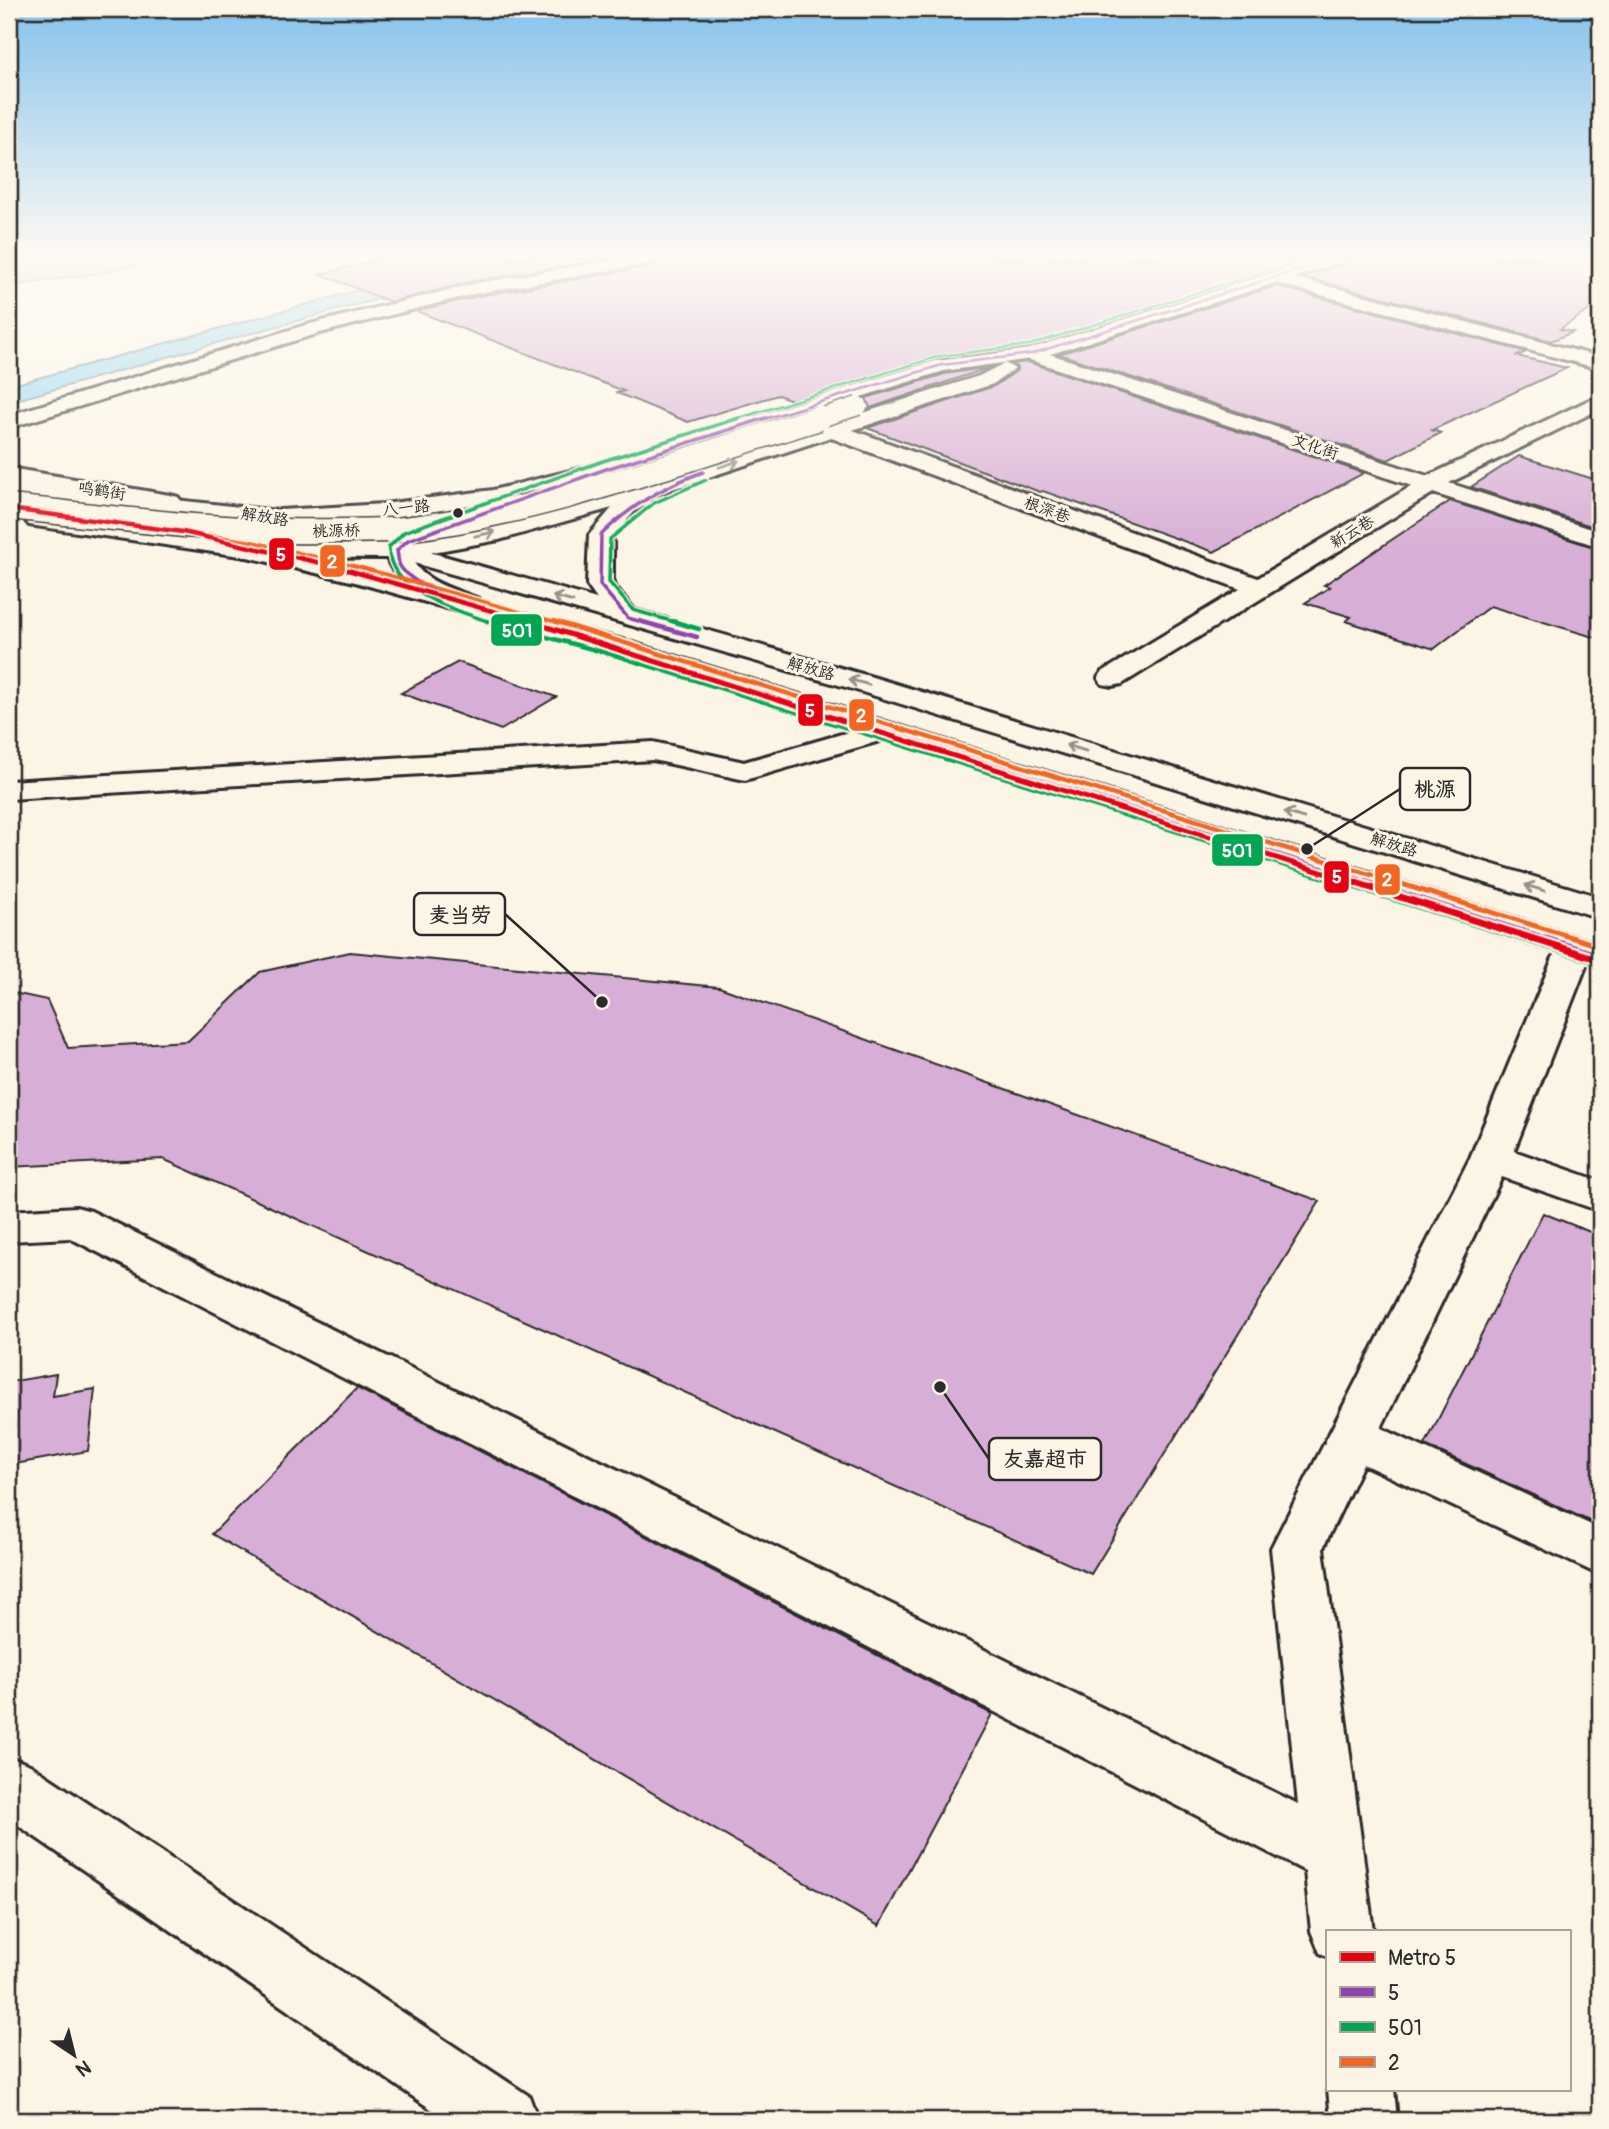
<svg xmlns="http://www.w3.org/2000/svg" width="1609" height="2129" font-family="Pangolin,'LXGW WenKai TC',sans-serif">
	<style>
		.green { fill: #a1dba1; stroke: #668366; stroke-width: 2 }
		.water { fill: #90d6f2; stroke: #6892a2; stroke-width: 2 }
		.building { fill: #d7aed5; stroke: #2b2b2b; stroke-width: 2 }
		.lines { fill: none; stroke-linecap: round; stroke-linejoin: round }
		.street-casing { stroke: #2b2b2b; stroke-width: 6 }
		.secondary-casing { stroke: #2b2b2b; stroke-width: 6 }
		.primary-casing { stroke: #2b2b2b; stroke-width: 6 }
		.street { fill: #fcf5e5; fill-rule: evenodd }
		.secondary { fill: #fcf5e5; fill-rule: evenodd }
		.primary { fill: #fcf5e5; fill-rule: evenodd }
		.secondary-bridge-far1-casing { stroke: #2b2b2b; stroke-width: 21; stroke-linecap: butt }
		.secondary-bridge-casing { stroke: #2b2b2b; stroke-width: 27; stroke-linecap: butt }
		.secondary-bridge-far1 { stroke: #fcf5e5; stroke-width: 18 }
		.secondary-bridge { stroke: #fcf5e5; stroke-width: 24 }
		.bus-1-far3-casing { stroke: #fcf5e5; stroke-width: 5 }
		.bus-1-far2-casing { stroke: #fcf5e5; stroke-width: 7 }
		.bus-1-far1-casing { stroke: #fcf5e5; stroke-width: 9 }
		.bus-1-casing { stroke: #fcf5e5; stroke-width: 10 }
		.bus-2-far3-casing { stroke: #fcf5e5; stroke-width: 5 }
		.bus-2-far2-casing { stroke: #fcf5e5; stroke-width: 7 }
		.bus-2-far1-casing { stroke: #fcf5e5; stroke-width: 9 }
		.bus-2-casing { stroke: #fcf5e5; stroke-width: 10 }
		.bus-3-far2-casing { stroke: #fcf5e5; stroke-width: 7 }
		.bus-3-far1-casing { stroke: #fcf5e5; stroke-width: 9 }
		.bus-3-casing { stroke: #fcf5e5; stroke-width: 10 }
		.bus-1-far3 { stroke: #8e44ad; stroke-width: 2.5 }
		.bus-1-far2 { stroke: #8e44ad; stroke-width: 3.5 }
		.bus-1-far1 { stroke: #8e44ad; stroke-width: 4.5 }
		.bus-1 { stroke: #8e44ad; stroke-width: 5 }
		.bus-2-far3 { stroke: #00a651; stroke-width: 2.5 }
		.bus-2-far2 { stroke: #00a651; stroke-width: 3.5 }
		.bus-2-far1 { stroke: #00a651; stroke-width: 4.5 }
		.bus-2 { stroke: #00a651; stroke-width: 5 }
		.bus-3-far2 { stroke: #f26522; stroke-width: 3.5 }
		.bus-3-far1 { stroke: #f26522; stroke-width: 4.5 }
		.bus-3 { stroke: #f26522; stroke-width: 5 }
		.metro-1-far2-casing { stroke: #fcf5e5; stroke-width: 8 }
		.metro-1-far1-casing { stroke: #fcf5e5; stroke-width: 10 }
		.metro-1-casing { stroke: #fcf5e5; stroke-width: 12 }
		.metro-1-far2 { stroke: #e60012; stroke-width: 4.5 }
		.metro-1-far1 { stroke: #e60012; stroke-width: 5 }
		.metro-1 { stroke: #e60012; stroke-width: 7 }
		.oneway { stroke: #949088 }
		.bus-dot { fill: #2b2b2b; stroke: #fcf5e5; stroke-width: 2.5 }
		.labels { text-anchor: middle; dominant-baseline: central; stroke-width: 6; stroke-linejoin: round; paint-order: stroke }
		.far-street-label { font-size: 16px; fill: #2b2b2b; stroke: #fcf5e5 }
		.leader { fill: none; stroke: #2b2b2b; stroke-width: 2.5 }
		.callout-dot { fill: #2b2b2b; stroke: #fcf5e5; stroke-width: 2.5 }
		.callout { fill: #fcf5e5; stroke: #2b2b2b; stroke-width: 2.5 }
		.callout-label { font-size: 21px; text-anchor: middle; font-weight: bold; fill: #2b2b2b }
		.line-badge { stroke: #fcf5e5; stroke-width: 2.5 }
		.badge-label { font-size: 19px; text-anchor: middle; font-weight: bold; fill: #fff }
	</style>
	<rect width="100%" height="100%" fill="#fcf5e5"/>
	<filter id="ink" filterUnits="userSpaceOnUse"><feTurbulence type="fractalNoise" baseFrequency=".0143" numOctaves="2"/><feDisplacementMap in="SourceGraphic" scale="14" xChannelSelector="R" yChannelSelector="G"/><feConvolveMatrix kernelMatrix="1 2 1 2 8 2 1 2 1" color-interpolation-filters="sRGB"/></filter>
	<g filter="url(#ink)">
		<!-- green -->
		<path class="green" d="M9,258H163L100,273L9,286Z"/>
		<!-- water -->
		<path class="water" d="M504,258H577C386,288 196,351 9,402V386L425,272Z"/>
		<!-- building -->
		<path class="building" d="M387,258H613L478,280L391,302L320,274Z
			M663,258H1312L1028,346L934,358L795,401L778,395L688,422L617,393L624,391L416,311L479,296L653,266Z
			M1347,258H1600V303L1560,329L1573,332L1551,341L1303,277L1343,264Z
			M1276,286L1526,352L1517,356L1567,368L1432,430L1441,433L1388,460L1059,354Z
			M1028,362L1364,473L1214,552L1043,491L1040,492L867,428L994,386L1016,371L1017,368L1012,364Z
			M991,367L870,408L866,398L945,374Z
			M1519,456L1600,481V529L1471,487Z
			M1450,501L1600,549V639L1490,606L1434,649L1346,621L1351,617L1305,603L1330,587L1324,585Z
			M458,662L556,697L501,730L401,693Z
			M350,952L719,987L1320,1201L1091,1574L163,1159L9,1167V992L47,1000L68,1048L188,1041L260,972Z
			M1543,1213L1600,1236V1526L1425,1445Z
			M56,1374L53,1396L95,1389L88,1451L9,1465V1382Z
			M357,1388L992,1714L879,1926L212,1534Z"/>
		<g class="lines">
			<!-- street casing -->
			<g class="street-casing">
				<path id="street" d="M626,258H661L653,263L478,293L320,333L9,428V415L306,325L478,283Z
					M1274,272L1600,357V369L1268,281L1265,277Z
					M1031,348L1428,476L1600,395V409L1449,483L1600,532V547L1433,493L1122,684L1112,686L1102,684L1098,678L1102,672L1240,589L826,436L823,431L826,426H842L1258,578L1412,486L1024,358L1021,354Z
					M9,468L170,495L178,497L182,502L178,507L170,509L9,482Z
					M880,723L890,726L895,732L890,738L745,780L653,760L9,799V781L653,742L744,762Z
					M1575,937L1587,941L1593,948L1514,1151L1600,1181V1211L1502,1177L1381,1428L1600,1529V1575L1363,1464L1323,1548L1373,1931H1327V1956L1320,1953L1311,1931L1305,1871L70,1238L9,1241V1211L76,1207L91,1211L1298,1804L1271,1548L1470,1158L1557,948L1563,941Z
					M9,1757L30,1765L529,2096L538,2120H447L9,1819Z
					M1328,2089H1394L1397,2120H1331Z"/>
			</g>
			<!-- secondary casing -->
			<g class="secondary-casing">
				<path id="secondary" d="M1320,258H1344L1342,262L1038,358L944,371L614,474L493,504L384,518L280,524L272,522L268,517L272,512L280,510L384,504L493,490L598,464L935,361L1029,349Z
					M1005,363L1015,369L993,384L651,496L649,503L634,512L613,536V584L641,618L637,624C615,629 599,602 587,585L589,535L612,508L499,540L411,556C420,582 456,590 479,599L483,605L479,611L470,613C438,605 399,591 387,558L247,557L238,555L235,550L238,545L247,543L377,544L391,543L407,532L416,530L425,532L428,537L427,539L498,526L593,499L979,376Z"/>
			</g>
			<!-- primary casing -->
			<g class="primary-casing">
				<path id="primary" d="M9,482L288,512L869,676L1600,897V918L849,688L278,524L9,496Z
					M37,513L247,543L370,571L630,642L1600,944V966L610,654L355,582L247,557L29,525L25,520L29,515Z"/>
			</g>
			<!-- street -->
			<use href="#street" class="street"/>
			<!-- secondary -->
			<use href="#secondary" class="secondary"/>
			<!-- primary -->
			<use href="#primary" class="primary"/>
			<!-- secondary-bridge-far1 casing -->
			<g class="secondary-bridge-far1-casing">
				<path id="secondary-bridge-far1" d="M814,420L858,406"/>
			</g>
			<!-- secondary-bridge casing -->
			<g class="secondary-bridge-casing">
				<path id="secondary-bridge" d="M9,507C119,518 231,534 342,531C363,530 384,531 405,529C546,512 684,459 819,418"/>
			</g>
			<!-- secondary-bridge-far1 -->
			<use href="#secondary-bridge-far1" class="secondary-bridge-far1"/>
			<!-- secondary-bridge -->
			<use href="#secondary-bridge" class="secondary-bridge"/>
			<!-- bus-1-far3 casing -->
			<g class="bus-1-far3-casing">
				<path id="bus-1-far3" d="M761,420L942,365L1031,354L1336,258"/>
			</g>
			<!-- bus-1-far2 casing -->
			<g class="bus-1-far2-casing">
				<path id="bus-1-far2" d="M525,623C495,614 417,593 400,566C398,562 398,555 397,550L408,540L606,469L766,418
					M646,623L628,618L600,585L601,535C631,505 664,486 703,472"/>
			</g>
			<!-- bus-1-far1 casing -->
			<g class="bus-1-far1-casing">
				<path id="bus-1-far1" d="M519,621L620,648L1359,880
					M639,621L697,637"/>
			</g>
			<!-- bus-1 casing -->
			<g class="bus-1-casing">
				<path id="bus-1" d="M1354,878L1600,955"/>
			</g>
			<!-- bus-2-far3 casing -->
			<g class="bus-2-far3-casing">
				<path id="bus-2-far3" d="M733,420L940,356L1029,345L1308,258"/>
			</g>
			<!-- bus-2-far2 casing -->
			<g class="bus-2-far2-casing">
				<path id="bus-2-far2" d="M493,623C458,611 387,592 389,547L404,532L603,461L739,418
					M678,623L633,610L609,582L610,539L654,503L706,480"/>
			</g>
			<!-- bus-2-far1 casing -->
			<g class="bus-2-far1-casing">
				<path id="bus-2-far1" d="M487,621L618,656L1331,880
					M672,621L699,629"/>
			</g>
			<!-- bus-2 casing -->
			<g class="bus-2-casing">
				<path id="bus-2" d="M1325,878L1597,963"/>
			</g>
			<!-- bus-3-far2 casing -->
			<g class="bus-3-far2-casing">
				<path id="bus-3-far2" d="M9,510L42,511L249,541L363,568L560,623"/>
			</g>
			<!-- bus-3-far1 casing -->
			<g class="bus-3-far1-casing">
				<path id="bus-3-far1" d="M554,621L1388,880"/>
			</g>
			<!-- bus-3 casing -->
			<g class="bus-3-casing">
				<path id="bus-3" d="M1382,878L1600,946"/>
			</g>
			<!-- bus-1-far3 -->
			<use href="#bus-1-far3" class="bus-1-far3"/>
			<!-- bus-1-far2 -->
			<use href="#bus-1-far2" class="bus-1-far2"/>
			<!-- bus-1-far1 -->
			<use href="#bus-1-far1" class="bus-1-far1"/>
			<!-- bus-1 -->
			<use href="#bus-1" class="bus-1"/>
			<!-- bus-2-far3 -->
			<use href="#bus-2-far3" class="bus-2-far3"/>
			<!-- bus-2-far2 -->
			<use href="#bus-2-far2" class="bus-2-far2"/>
			<!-- bus-2-far1 -->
			<use href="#bus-2-far1" class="bus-2-far1"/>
			<!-- bus-2 -->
			<use href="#bus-2" class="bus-2"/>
			<!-- bus-3-far2 -->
			<use href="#bus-3-far2" class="bus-3-far2"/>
			<!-- bus-3-far1 -->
			<use href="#bus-3-far1" class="bus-3-far1"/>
			<!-- bus-3 -->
			<use href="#bus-3" class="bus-3"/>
			<!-- metro-1-far2 casing -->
			<g class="metro-1-far2-casing">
				<path id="metro-1-far2" d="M9,509L183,532L330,565L534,623"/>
			</g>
			<!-- metro-1-far1 casing -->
			<g class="metro-1-far1-casing">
				<path id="metro-1-far1" d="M528,621L1346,880"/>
			</g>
			<!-- metro-1 casing -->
			<g class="metro-1-casing">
				<path id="metro-1" d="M1340,878L1600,960"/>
			</g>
			<!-- metro-1-far2 -->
			<use href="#metro-1-far2" class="metro-1-far2"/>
			<!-- metro-1-far1 -->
			<use href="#metro-1-far1" class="metro-1-far1"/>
			<!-- metro-1 -->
			<use href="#metro-1" class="metro-1"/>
		</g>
		<!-- one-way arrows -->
		<defs><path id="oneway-shaft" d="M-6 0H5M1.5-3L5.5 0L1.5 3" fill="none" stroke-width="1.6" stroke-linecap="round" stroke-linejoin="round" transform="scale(1.75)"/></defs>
		<g class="oneway">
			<use href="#oneway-shaft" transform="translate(729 464) rotate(-18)"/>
			<use href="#oneway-shaft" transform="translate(485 534) rotate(-12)"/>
			<use href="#oneway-shaft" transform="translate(563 599) rotate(-164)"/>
			<use href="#oneway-shaft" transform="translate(859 682) rotate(-164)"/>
			<use href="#oneway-shaft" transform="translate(1076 748) rotate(-163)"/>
			<use href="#oneway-shaft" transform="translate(1294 815) rotate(-163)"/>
			<use href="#oneway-shaft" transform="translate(1535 888) rotate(-163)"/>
		</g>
	</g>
	<!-- sky -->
	<linearGradient id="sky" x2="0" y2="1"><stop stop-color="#85c2ec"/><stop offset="0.46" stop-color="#fefaf3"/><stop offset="1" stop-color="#fefaf3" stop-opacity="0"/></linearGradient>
	<rect width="1609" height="556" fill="url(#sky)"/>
	<!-- markers -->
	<circle class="bus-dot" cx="458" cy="513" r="6"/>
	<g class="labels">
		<!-- far-street labels -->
		<g class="far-street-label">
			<text transform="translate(1315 447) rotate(18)">文化街</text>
			<text transform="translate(102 491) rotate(9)">鸣鹤街</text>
			<text transform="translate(406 508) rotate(-6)">八一路</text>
			<text transform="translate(1047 510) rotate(20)">根深巷</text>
			<text transform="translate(265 517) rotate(9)">解放路</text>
			<text transform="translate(336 531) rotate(-2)">桃源桥</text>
			<text transform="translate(1352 532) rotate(-31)">新云巷</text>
			<text transform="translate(811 669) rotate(15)">解放路</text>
			<text transform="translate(1394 845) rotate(17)">解放路</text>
		</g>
	</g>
	<!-- callouts -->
	<path class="leader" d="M1307 849L1400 789M602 1002L505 914M940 1387L989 1459"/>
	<g class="callout-dot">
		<circle cx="1307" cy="849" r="7"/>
		<circle cx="602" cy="1002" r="7"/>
		<circle cx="940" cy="1387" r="7"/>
	</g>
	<g class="callout">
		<rect x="1400" y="768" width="70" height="42" rx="7"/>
		<rect x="414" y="893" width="91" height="42" rx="7"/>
		<rect x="989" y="1438" width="112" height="42" rx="7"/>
	</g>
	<g class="callout-label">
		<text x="1435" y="796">桃源</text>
		<text x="460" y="922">麦当劳</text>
		<text x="1045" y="1466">友嘉超市</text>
	</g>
	<g class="line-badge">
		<rect x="268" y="537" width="27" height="34" rx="7" fill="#e60012"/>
		<rect x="319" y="544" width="27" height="34" rx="7" fill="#f26522"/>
		<rect x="490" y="613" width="53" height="34" rx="7" fill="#00a651"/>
		<rect x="797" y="693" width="27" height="34" rx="7" fill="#e60012"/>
		<rect x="848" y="698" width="27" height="34" rx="7" fill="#f26522"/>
		<rect x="1211" y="833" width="53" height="34" rx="7" fill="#00a651"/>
		<rect x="1323" y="860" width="27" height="34" rx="7" fill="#e60012"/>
		<rect x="1374" y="863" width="27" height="33" rx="7" fill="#f26522"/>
	</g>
	<g class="badge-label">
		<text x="281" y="561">5</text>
		<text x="332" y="568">2</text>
		<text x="517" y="637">501</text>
		<text x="810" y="717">5</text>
		<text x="861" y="722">2</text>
		<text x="1237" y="857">501</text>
		<text x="1337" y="883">5</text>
		<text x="1387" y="886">2</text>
	</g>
	<!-- margin -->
	<rect width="1609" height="2129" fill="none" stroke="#fcf5e5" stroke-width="35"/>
	<rect x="18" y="18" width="1574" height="2094" fill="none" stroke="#2b2b2b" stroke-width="2.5" filter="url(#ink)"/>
	<!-- legend -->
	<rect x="1326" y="1930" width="245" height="161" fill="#fcf5e5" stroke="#a8a49b" stroke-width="2"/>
	<rect x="1340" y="1952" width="35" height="10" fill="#e60012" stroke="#a8a49b" stroke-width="2"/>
	<text x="1388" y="1965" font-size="21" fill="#2b2b2b">Metro 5</text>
	<rect x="1340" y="1987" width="35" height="10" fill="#8e44ad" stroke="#a8a49b" stroke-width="2"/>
	<text x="1388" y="2000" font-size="21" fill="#2b2b2b">5</text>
	<rect x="1340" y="2022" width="35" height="10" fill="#00a651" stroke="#a8a49b" stroke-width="2"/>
	<text x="1388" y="2035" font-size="21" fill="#2b2b2b">501</text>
	<rect x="1340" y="2057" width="35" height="10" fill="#f26522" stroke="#a8a49b" stroke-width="2"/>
	<text x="1388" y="2070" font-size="21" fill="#2b2b2b">2</text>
	<!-- north arrow -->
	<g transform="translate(74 2055) rotate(145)" stroke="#fcf5e5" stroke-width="5" paint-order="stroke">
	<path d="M0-5L12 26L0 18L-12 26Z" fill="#2b2b2b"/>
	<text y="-10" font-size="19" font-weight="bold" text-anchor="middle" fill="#2b2b2b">N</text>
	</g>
</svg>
